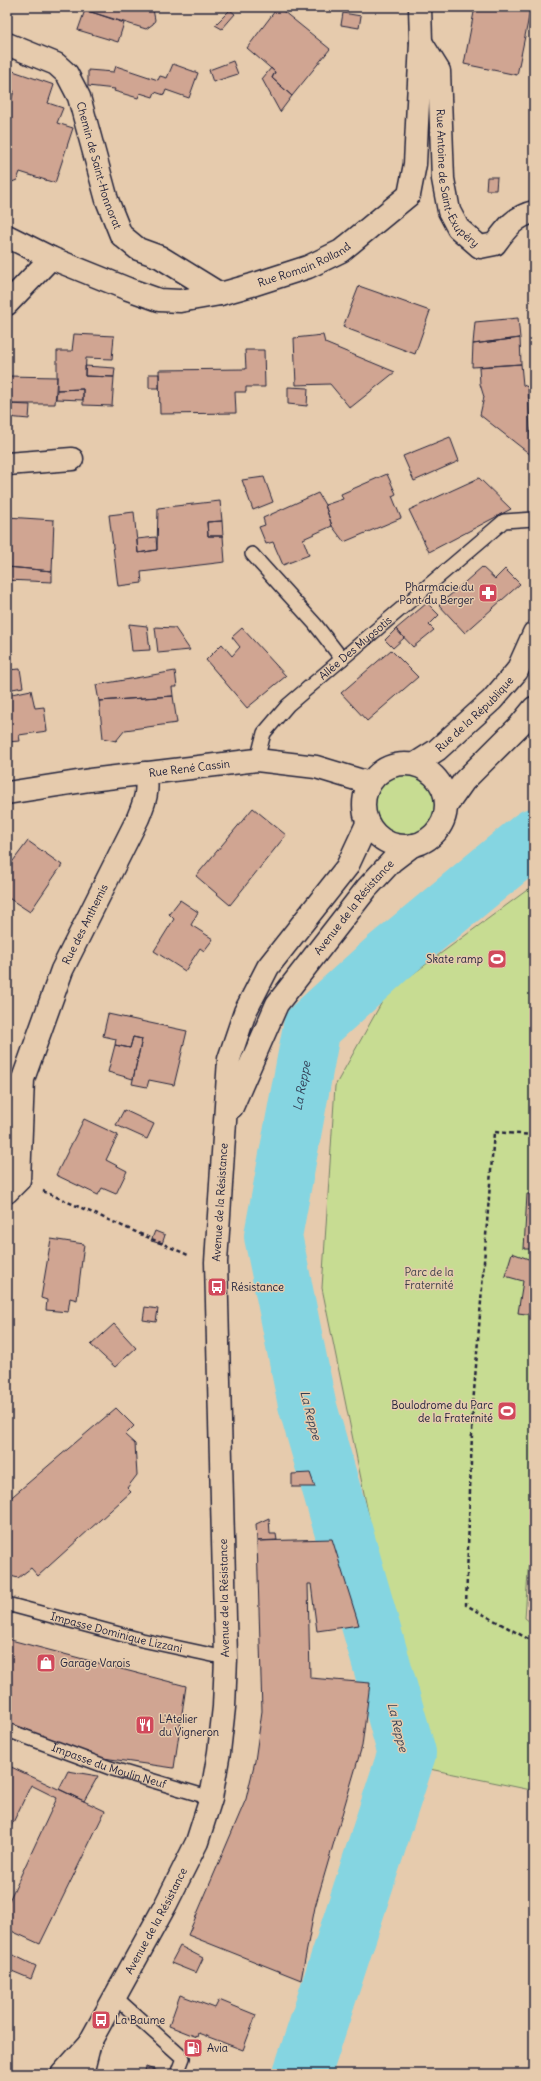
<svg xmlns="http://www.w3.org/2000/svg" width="541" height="2081" font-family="Delius,sans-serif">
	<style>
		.green { fill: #c7dc92; stroke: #747f66 }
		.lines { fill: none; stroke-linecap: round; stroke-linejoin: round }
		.river { stroke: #85d5e1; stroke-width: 58 }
		.building { fill: #d0a592; stroke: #22223b }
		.lane-casing { stroke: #22223b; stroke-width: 16 }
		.street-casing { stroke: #22223b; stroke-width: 25 }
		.secondary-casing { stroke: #22223b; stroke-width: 25 }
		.path { stroke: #22223b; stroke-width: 2.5; stroke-dasharray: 4 3; stroke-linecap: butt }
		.lane { stroke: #e6cbad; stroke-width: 13 }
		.street { stroke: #e6cbad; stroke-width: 22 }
		.secondary { stroke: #e6cbad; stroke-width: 22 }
		.labels { text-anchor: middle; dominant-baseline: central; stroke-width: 3; stroke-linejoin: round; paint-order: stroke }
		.street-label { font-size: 11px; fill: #22223b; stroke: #e6cbad }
		.poi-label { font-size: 11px; fill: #22223b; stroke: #e6cbad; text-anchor: start }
		.park-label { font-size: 11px; fill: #3b3e48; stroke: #e6cbad }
		.water-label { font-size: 12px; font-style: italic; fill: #313d54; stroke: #e6cbad }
	</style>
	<rect width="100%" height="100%" fill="#e6cbad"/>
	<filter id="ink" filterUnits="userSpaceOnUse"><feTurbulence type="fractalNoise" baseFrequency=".025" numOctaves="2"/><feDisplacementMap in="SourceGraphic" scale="8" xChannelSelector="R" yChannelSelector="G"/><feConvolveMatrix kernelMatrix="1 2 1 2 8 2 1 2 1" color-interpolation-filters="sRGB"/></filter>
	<g filter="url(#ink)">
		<!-- green -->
		<path class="green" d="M364 805a41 41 0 1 1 82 0a41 41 0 1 1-82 0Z
			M534,885V1480L525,1618L534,1625V1751L531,1790L420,1767L322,1288L335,1086L387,993Z"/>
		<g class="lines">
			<!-- river -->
			<path class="river" id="s1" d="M302,2074L407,1753L307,1404L273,1236L312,1027L389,957L534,837"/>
		</g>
		<!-- building -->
		<path class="building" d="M85,7H148L153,9L155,20L153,24L146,29L85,10Z
			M278,7L330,49L292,96L272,78L275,72L247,48Z
			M475,7H531L517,75L464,64Z
			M85,10L124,23L118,42L78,30Z
			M230,10L235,14L222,29L215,25Z
			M343,13L361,16L359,28L341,25Z
			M233,61L238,74L213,82L209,70Z
			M173,64L198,73L189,98L166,90L164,95L155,92L153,97L140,93L138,98L114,91L115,89L88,86V70L114,72L116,66L158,80L160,76L167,78Z
			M271,68L275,72L272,78L292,96L280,112L262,79Z
			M13,71L54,85L48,103L63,108L57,123L73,128L55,183L20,172L17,180L7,184V130L10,122L7,121V114L14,91L7,88Z
			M487,177H497L496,190H486Z
			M359,286L430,311L415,354L343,327Z
			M518,318L520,338L473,344L475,322Z
			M74,334L114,336L112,359L86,358L85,376L114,377L112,406L83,405V389L57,390V351H72Z
			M323,335L325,343L395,372L350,408L330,384L296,385L294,338Z
			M520,338L521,364L472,367L473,344Z
			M245,350H264L265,387H246V392H235L236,413L160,414L159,370L246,369Z
			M521,364L523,385L528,387L531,455L480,415L484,397L480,384L479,367Z
			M85,366L115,368L114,377L85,376Z
			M149,374H159V388H149Z
			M7,376L57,377L55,404H7Z
			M288,387L308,388L307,406L288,404Z
			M83,389V400L56,399L57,390Z
			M7,404L30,405L29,419L7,417Z
			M450,437L459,461L414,481L403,456Z
			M387,474L396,494L392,496L401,518L344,542L332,526L325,505L343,499L341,494Z
			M264,477L273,502L253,510L242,480Z
			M479,478L511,509L429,552L409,510Z
			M318,493L325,505L332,526L303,539L309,555L283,565L273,542L266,544L259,527L265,525L263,518Z
			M220,501L222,521L207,522L208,536H223L225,562L141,572L142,583L118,586L109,515L134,512L138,553L157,550L158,508Z
			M7,517L54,520L52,571L7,567Z
			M222,521L223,536H208L207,522Z
			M156,537L157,550L138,553L137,539Z
			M7,567L52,571V582L7,580Z
			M482,567L495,579L505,569L520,584L465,633L439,605Z
			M427,603L439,615L429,625L434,630L413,647L396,629Z
			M129,624L147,626L150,650L132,651Z
			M155,627L175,628L190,650L158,653Z
			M242,628L286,676L247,708L206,660L222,644L232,656L240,647L232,637Z
			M396,629L404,638L393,648L385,640Z
			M391,650L418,677L367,721L341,693Z
			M20,669L23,687L7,690V670Z
			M175,671L177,687H172L173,696L99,701L96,685Z
			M31,690L35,708L44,707L47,731L19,735L20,741L7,742V695Z
			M173,696L177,723L125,730L116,741L103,738L99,701Z
			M253,808L286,835L230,905L196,876Z
			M28,841L62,865L30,912L7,897V869Z
			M180,900L198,912L191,925L213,939L204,951L200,948L185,971L154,951L174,919L169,914Z
			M108,1014L187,1031L174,1085L149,1080L147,1087L132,1084L142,1039L133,1037L130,1048L115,1045L116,1039L103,1036Z
			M133,1037L142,1039L133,1079L108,1072L115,1045L130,1048Z
			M124,1110L154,1124L147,1139L116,1125Z
			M84,1119L118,1135L106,1160L127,1171L116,1194L102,1188L98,1195L56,1175Z
			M527,1194H534V1249H524Z
			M155,1231L165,1235L162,1244L151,1241Z
			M51,1239L84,1244L77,1300L70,1298L68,1312L46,1310L47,1300L41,1298Z
			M512,1253L534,1261V1315L518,1313L523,1281L505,1276Z
			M145,1307L158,1309L156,1322L143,1320Z
			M114,1324L136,1348L115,1367L91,1345Z
			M116,1408L134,1426L125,1435L135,1444L137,1475L127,1488L131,1492L38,1576L31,1568L18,1578L7,1575V1501Z
			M310,1473L315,1487H292V1474Z
			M269,1518L270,1534H276L277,1540L257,1541L256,1524Z
			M332,1539L359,1625L317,1631L311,1584H308L310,1678L370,1683L362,1746L315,1907L301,1980L188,1935L246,1799L255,1761L262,1711L257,1541Z
			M7,1639L186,1686L174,1768L96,1757L7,1722Z
			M7,1765L105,1811L40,1944L7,1929V1905L57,1798L31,1785L7,1835Z
			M68,1771L98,1776L84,1801L59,1789Z
			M180,1946L203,1958L196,1973L171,1963Z
			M7,1952L36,1966L31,1979L7,1969Z
			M180,1995L215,2008L219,2000L256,2015L243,2050L198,2033L197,2037L169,2026Z
			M146,2067L166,2074H144Z"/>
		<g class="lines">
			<!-- lane casing -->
			<g class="lane-casing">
				<g id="lane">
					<path d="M252,554L315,624L342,659"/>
					<path id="s2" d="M257,760L264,733L288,705L504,521L534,519"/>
					<path id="s3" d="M7,1604L142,1640L226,1658"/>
					<path id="s4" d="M7,1730L110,1768L211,1798"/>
					<path d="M114,1996L183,2058L177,2074"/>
				</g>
			</g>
			<!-- street casing -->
			<g class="street-casing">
				<g id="street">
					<path id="s5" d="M421,42L439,71L443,179L449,211L458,228L480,247L495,244C506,229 515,216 534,212"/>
					<path id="s6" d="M7,44L56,64L67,74L79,97L107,200L121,235L138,249L160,257L220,294"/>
					<path id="s7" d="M7,236L51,258L128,289L159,300L180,301L220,294L252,285L308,267L341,251L409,195L415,164L421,42L420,7"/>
					<path d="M7,304L51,258"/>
					<path d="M7,464L72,459"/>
					<path id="s8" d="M7,1192L19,1180L23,1079L62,970L138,818C145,801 149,791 145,773"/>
				</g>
			</g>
			<!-- secondary casing -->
			<g class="secondary-casing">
				<g id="secondary">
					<circle cx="405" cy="805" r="41"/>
					<path id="s9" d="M415,764L437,750L492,700L517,671L534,633"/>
					<path id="s10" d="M7,793L90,780L257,760L316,767L369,783"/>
					<path d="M447,805L464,781L520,725L534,708"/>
					<path id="s11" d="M232,1107L277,1004L367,888L392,861L413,845"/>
					<path d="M62,2074L88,2045"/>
					<path id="s12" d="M82,2074L90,2042L166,1904L197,1842L211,1798L219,1752L224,1707L226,1658L216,1262L229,1059L245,1012L268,967L347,867L367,824"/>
				</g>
			</g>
			<!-- path -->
			<path class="path" d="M534,1135L494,1132L473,1405L466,1605L534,1642
				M43,1191L188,1255"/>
			<!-- lane -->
			<use href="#lane" class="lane"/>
			<!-- street -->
			<use href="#street" class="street"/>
			<!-- secondary -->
			<use href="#secondary" class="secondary"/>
		</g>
	</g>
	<!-- icons -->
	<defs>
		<g id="pharmacy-square" transform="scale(1)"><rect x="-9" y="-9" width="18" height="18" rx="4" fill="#d1495b" stroke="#e6cbad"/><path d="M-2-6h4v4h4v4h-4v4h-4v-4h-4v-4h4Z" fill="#fff"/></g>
		<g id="stadium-square" transform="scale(1)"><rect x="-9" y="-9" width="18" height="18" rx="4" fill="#d1495b" stroke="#e6cbad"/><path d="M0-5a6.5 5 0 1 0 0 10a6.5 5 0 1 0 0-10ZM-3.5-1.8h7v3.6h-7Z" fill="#fff"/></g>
		<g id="bus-square" transform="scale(1)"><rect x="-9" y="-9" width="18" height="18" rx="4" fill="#d1495b" stroke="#e6cbad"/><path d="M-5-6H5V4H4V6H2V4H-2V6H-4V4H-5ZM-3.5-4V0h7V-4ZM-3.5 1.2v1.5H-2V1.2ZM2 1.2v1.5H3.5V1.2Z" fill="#fff"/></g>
		<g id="shop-square" transform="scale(1)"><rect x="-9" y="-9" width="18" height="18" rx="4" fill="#d1495b" stroke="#e6cbad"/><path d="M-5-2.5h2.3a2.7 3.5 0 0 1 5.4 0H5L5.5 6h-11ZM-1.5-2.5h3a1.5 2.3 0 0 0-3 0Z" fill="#fff"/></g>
		<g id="restaurant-square" transform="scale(1)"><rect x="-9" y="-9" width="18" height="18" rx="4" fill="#d1495b" stroke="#e6cbad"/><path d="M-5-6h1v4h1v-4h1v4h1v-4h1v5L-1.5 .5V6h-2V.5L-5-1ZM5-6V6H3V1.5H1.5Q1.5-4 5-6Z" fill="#fff"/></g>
		<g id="fuel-square" transform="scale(1)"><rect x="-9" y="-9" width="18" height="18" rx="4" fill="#d1495b" stroke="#e6cbad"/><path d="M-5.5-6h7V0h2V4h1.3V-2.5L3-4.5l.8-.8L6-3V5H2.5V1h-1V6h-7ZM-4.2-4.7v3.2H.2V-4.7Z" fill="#fff"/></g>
	</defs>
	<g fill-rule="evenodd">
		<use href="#pharmacy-square" x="488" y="593"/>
		<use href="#stadium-square" x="497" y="959"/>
		<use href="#bus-square" x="217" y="1287"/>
		<use href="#stadium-square" x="507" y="1411"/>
		<use href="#shop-square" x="46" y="1663"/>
		<use href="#restaurant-square" x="145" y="1725"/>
		<use href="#bus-square" x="101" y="2020"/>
		<use href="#fuel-square" x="193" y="2048"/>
	</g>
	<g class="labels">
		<!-- street labels -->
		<g class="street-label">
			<text stroke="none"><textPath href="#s6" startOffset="165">Chemin de Saint-Honnorat</textPath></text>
			<text stroke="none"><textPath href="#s5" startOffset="146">Rue Antoine de Saint-Exupéry</textPath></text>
			<text stroke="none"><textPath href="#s7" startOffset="316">Rue Romain Rolland</textPath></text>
			<text stroke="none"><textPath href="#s2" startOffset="153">Allée Des Myosotis</textPath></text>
			<text stroke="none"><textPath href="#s9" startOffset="78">Rue de la République</textPath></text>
			<text stroke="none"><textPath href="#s10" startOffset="184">Rue René Cassin</textPath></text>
			<text stroke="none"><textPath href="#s11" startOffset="236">Avenue de la Résistance</textPath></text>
			<text stroke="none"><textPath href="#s8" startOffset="285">Rue des Anthemis</textPath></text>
			<text stroke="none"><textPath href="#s12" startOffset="903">Avenue de la Résistance</textPath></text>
			<text transform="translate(224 1598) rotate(-91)">Avenue de la Résistance</text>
			<text stroke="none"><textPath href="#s3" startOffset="113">Impasse Dominique Lizzani</textPath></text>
			<text stroke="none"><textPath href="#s4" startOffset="108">Impasse du Moulin Neuf</textPath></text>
			<text stroke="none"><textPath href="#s12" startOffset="171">Avenue de la Résistance</textPath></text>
		</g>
		<!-- poi labels -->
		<g class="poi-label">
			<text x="474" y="587" text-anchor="end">Pharmacie du<tspan x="474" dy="13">Pont du Berger</tspan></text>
			<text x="483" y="959" text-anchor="end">Skate ramp</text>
			<text x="231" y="1287">Résistance</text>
			<text x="493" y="1405" text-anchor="end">Boulodrome du Parc<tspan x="493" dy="13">de la Fraternité</tspan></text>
			<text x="60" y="1663">Garage Varois</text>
			<text x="159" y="1719">L'Atelier<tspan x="159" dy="13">du Vigneron</tspan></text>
			<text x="115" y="2020">La Baume</text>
			<text x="207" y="2048">Avia</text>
		</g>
		<!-- park labels -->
		<g class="park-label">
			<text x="429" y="1272">Parc de la<tspan x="429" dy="13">Fraternité</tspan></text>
		</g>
		<!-- water labels -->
		<g class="water-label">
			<text stroke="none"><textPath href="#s1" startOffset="1025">La Reppe</textPath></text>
			<text transform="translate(311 1415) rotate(75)">La Reppe</text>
			<text transform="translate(398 1727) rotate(76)">La Reppe</text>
		</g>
	</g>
	<!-- margin -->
	<rect width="541" height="2081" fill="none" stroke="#e6cbad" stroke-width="24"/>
	<rect x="12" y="12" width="517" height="2057" fill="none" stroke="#22223b" stroke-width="1.5" filter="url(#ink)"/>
</svg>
